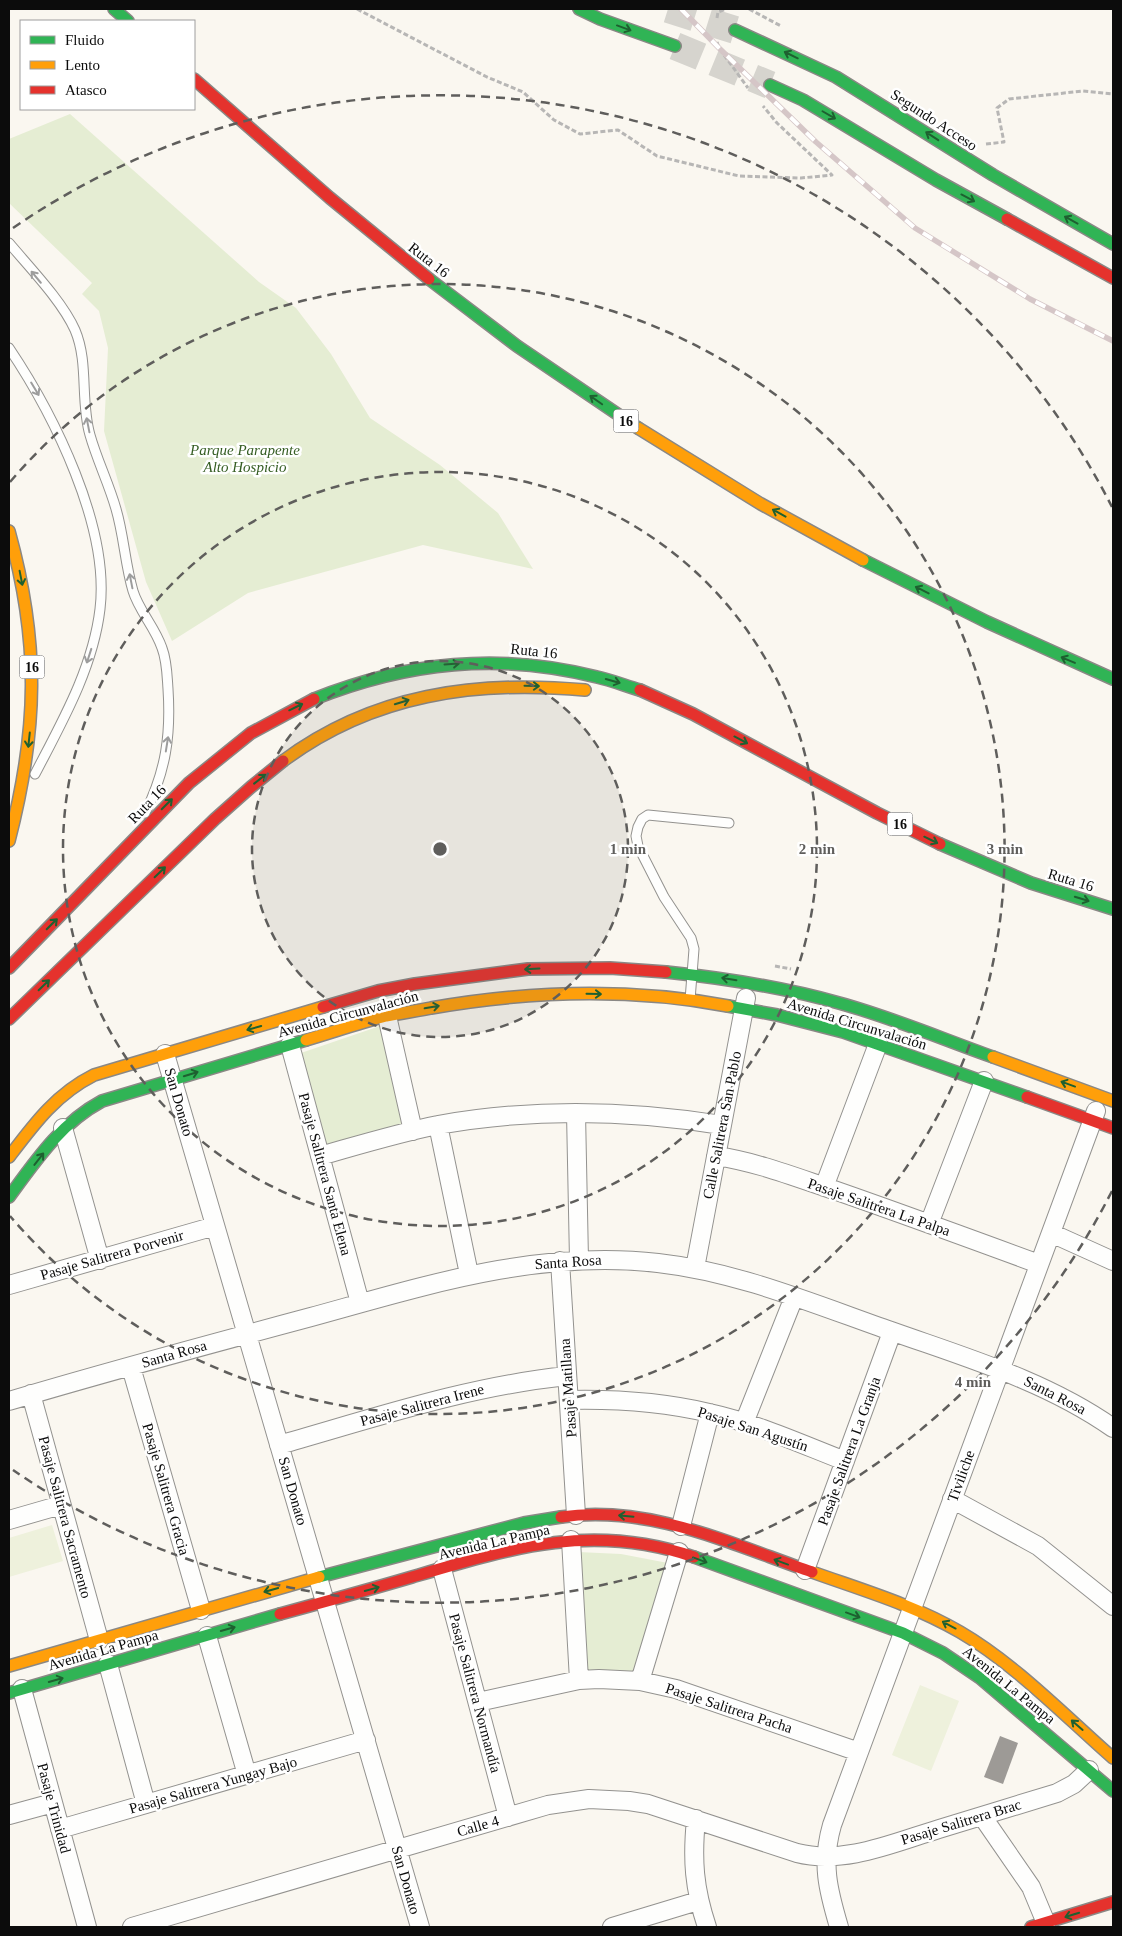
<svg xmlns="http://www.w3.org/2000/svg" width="1122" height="1936" font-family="'Times New Roman',serif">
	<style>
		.green { fill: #e5edd3 }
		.pitch { fill: #eef1dc }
		.building { fill: #9d9a96 }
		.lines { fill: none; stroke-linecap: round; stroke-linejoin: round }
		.primary-tunnel { stroke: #d6d4ce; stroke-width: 28; stroke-dasharray: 28 14; stroke-linecap: butt }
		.lane-casing { stroke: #93928f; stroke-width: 11 }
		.street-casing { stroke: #93928f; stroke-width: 20 }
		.fast-casing { stroke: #8a8885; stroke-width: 14 }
		.slow-casing { stroke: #8a8885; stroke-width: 14 }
		.jam-casing { stroke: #8a8885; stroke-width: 14 }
		.path { stroke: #b7b6b5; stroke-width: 3; stroke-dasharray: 5 2.5; stroke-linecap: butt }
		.lane { stroke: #fefefd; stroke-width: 9 }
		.street { stroke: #fefefd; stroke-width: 18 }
		.fast { stroke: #30b455; stroke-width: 11 }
		.slow { stroke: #ff9f0a; stroke-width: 11 }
		.jam { stroke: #e5322d; stroke-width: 11 }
		.rail-casing { stroke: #d5c6c7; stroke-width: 5.5 }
		.rail { stroke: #fff; stroke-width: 4; stroke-dasharray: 11; stroke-linecap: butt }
		.oneway { stroke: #1e6030 }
		.oneway2 { stroke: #9d9d9d }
		.ring { fill: none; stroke: #5f5e5c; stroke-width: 2.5; stroke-dasharray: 9 6 }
		.labels { text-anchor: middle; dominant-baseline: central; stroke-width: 5; stroke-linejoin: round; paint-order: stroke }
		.shield { fill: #fff; stroke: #555; stroke-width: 1 }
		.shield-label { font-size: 14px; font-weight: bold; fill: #0c0c0c }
		.street-label { font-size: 15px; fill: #0c0c0c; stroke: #fff }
		.park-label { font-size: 15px; font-style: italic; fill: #355d23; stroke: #fff }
		.centre { fill: #5f5e5c; stroke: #fff; stroke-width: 2.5 }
		.ring-label { font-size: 15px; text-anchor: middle; font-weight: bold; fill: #5f5e5c; stroke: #fff; stroke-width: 5; stroke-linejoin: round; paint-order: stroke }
	</style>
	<rect width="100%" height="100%" fill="#faf7f0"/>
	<!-- green -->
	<path class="green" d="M70,114L259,282L296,308L331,354L370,418L440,465L498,513L533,569L423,545L248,593L172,641L146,582L104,431L108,348L99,311L82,294L92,283L9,203V139Z
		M380,1026L405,1120L401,1128L333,1148L323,1143L298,1054Z
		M578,1552L621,1554L668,1563L636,1671L626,1675L584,1671Z"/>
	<!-- pitch -->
	<path class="pitch" d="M52,1525L63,1561L9,1577V1538Z
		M920,1685L959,1701L931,1771L892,1755Z"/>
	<!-- building -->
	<path class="building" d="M1000,1736L1018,1743L1003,1784L984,1777Z"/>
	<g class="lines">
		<!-- primary-tunnel -->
		<path class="primary-tunnel" d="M668,9L735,30
			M675,46L770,85"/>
		<!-- lane casing -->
		<g class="lane-casing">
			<path id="lane" d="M9,243C30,268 62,301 75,330C89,363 80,401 90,435C97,460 109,484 116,509C124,536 125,564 133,591C139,611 155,627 162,648C167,661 167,675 168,689C171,735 166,771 145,813
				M9,348C54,415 110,527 100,609C93,668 62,722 35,774
				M690,1000L694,949L691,938L664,897L638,846L636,836L638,827L642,819L648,815L729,823"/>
		</g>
		<!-- street casing -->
		<g class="street-casing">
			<path id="street" d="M387,1016L413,1131
				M290,1045L360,1303
				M165,1054L420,1927
				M576,1113L579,1260
				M438,1125L469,1274
				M63,1128L100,1260
				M320,1156C359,1145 398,1133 438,1125C532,1108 628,1110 722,1125
				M716,1156C757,1162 795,1177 834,1190C903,1214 971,1239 1039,1264
				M824,1187L878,1044
				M929,1224L984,1081
				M1051,1233L1113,1261
				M560,1261L576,1515
				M695,1268L746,998
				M9,1285L215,1226
				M131,1367L201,1610
				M31,1394L99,1640
				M569,1400C616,1399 663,1402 709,1413C755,1423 801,1444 845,1461
				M9,1401C109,1371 210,1344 311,1317C424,1286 538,1249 658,1263C738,1272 814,1304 891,1331C967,1358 1046,1381 1113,1428
				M744,1423L794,1297
				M279,1445C374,1418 469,1386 567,1376
				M952,1499L1038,1546L1113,1606
				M9,1520L61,1505
				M681,1526L710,1413
				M571,1540L579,1680
				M442,1569L508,1817
				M805,1570L892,1332
				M207,1636L247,1775
				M108,1664L146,1804
				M640,1681L679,1552
				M22,1689L87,1927
				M478,1702L579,1680L599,1679L640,1681L676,1689L859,1752
				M9,1815L53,1803
				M982,1816L1031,1887L1046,1923
				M696,1819C692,1860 694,1888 707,1927
				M60,1829L366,1740
				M132,1927L548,1805L589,1799L629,1801L648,1804L797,1853C844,1865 893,1843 939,1829C978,1817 1018,1805 1057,1793L1074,1784L1089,1770
				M612,1927L698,1901
				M839,1927C828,1890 821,1863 832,1825L1096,1111"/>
		</g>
		<!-- fast casing -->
		<g class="fast-casing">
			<path id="fast" d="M114,9L128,21
				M579,9L600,19L675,46
				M735,30L836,77L993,175L1113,244
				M770,85L803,100L936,180L1007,219
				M429,279L517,346L638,428
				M863,560L987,622L1113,679
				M314,699C407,662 499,652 597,677C611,680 626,686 640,690
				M940,844L1031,883L1113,909
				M666,972C724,978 782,987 839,1003C891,1017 942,1039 993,1057
				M728,1006L777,1015L843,1032L1027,1097
				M9,1197C36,1160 61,1123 102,1101L306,1040
				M694,1557L903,1633L943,1653L980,1678L1113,1791
				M319,1577L524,1523L561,1517
				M9,1693L280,1614"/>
		</g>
		<!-- slow casing -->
		<g class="slow-casing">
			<path id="slow" d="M638,428L761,504L863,560
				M9,531C40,643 38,729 9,841
				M283,761C373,694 476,680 585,690
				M306,1040C333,1032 359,1023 386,1016C401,1013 416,1011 431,1008C528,991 631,988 728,1006
				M993,1057L1113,1101
				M9,1157C34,1124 56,1094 94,1075L323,1007
				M812,1572C862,1590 914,1605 960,1632C1015,1664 1065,1716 1113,1758
				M9,1666L319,1577"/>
		</g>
		<!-- jam casing -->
		<g class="jam-casing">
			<path id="jam" d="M194,79L330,198L429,279
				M1007,219L1113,278
				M640,690L693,714L877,813L940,844
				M9,968L189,783L251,733L314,699
				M323,1007L378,991L415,984L528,969L610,968L666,972
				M9,1019L215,819L251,787L283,761
				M1027,1097L1113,1128
				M561,1517C648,1504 731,1544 812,1572
				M280,1614C324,1602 368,1590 412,1577C510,1548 593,1522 694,1557
				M1031,1927L1113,1902"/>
		</g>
		<!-- path -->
		<path class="path" d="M357,9L487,77L523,92L554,120L580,134L618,130L657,156L739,176L801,178L832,175L777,123L763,106
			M749,9L781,26
			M717,18L718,12L726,9
			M717,42L719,48L748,88
			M986,144L1004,142L997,108L1009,99L1083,91L1113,94
			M775,966L791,969"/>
		<!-- lane -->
		<use href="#lane" class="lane"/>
		<!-- street -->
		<use href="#street" class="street"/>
		<!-- fast -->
		<use href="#fast" class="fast"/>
		<!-- slow -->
		<use href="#slow" class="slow"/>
		<!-- jam -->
		<use href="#jam" class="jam"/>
		<!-- rail casing -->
		<g class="rail-casing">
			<path id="rail" d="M681,9L719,48L816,142L915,228L1030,299L1113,341"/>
		</g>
		<!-- rail -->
		<use href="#rail" class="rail"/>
	</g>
	<!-- one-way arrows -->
	<defs><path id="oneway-shaft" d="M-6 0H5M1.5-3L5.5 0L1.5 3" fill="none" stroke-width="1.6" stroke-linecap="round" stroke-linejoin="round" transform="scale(1.25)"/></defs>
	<g class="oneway">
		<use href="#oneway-shaft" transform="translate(624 28) rotate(20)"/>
		<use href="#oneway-shaft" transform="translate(791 55) rotate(-154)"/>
		<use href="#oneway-shaft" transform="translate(829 115) rotate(30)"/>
		<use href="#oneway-shaft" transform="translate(932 136) rotate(-147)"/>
		<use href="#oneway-shaft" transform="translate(968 198) rotate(28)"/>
		<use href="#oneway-shaft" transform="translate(1071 220) rotate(-151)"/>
		<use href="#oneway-shaft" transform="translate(596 400) rotate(-145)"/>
		<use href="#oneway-shaft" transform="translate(779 513) rotate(-151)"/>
		<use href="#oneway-shaft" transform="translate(21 578) rotate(79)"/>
		<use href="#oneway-shaft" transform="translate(922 590) rotate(-153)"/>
		<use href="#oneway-shaft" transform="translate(1068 660) rotate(-157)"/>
		<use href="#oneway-shaft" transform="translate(452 664) rotate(-4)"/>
		<use href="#oneway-shaft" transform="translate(613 681) rotate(16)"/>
		<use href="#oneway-shaft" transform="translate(532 686) rotate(1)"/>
		<use href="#oneway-shaft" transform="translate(402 702) rotate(-17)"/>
		<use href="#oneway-shaft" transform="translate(296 707) rotate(-26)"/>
		<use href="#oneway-shaft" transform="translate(29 740) rotate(96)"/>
		<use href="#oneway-shaft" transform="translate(741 740) rotate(28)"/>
		<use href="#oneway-shaft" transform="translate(260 779) rotate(-38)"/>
		<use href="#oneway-shaft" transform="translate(167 804) rotate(-45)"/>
		<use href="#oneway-shaft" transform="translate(931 840) rotate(26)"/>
		<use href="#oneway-shaft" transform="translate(160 872) rotate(-44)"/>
		<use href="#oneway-shaft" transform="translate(1082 899) rotate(17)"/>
		<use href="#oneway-shaft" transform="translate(52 924) rotate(-45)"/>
		<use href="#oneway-shaft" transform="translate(532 969) rotate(177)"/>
		<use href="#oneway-shaft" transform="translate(729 979) rotate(-171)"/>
		<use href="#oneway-shaft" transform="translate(44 985) rotate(-44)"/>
		<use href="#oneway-shaft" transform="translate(594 994) rotate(1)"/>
		<use href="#oneway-shaft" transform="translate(432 1007) rotate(-10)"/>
		<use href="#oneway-shaft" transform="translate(254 1028) rotate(164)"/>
		<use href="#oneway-shaft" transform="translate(191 1074) rotate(-17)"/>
		<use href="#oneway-shaft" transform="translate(1068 1084) rotate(-160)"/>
		<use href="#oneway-shaft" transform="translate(39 1159) rotate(-52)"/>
		<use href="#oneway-shaft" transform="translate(626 1516) rotate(-175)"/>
		<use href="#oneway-shaft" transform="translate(700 1560) rotate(20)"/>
		<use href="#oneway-shaft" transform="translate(781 1562) rotate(-160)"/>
		<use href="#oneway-shaft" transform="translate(372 1589) rotate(-15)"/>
		<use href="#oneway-shaft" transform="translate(271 1590) rotate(164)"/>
		<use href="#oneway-shaft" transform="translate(853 1615) rotate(20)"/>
		<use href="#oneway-shaft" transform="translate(949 1625) rotate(-152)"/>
		<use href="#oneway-shaft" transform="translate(228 1629) rotate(-16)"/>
		<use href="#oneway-shaft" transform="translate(56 1680) rotate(-16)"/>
		<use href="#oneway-shaft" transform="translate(1077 1725) rotate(-139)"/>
		<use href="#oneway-shaft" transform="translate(1072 1915) rotate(163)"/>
	</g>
	<g class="oneway2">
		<use href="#oneway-shaft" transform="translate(36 277) rotate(-130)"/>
		<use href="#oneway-shaft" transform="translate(35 389) rotate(59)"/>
		<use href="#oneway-shaft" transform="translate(88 425) rotate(-101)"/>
		<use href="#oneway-shaft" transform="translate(131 581) rotate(-101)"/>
		<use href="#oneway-shaft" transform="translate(89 656) rotate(108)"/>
		<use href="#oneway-shaft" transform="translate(167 744) rotate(-81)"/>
	</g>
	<!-- distance rings -->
	<circle cx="440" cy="849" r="188" fill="#5f5e5c" fill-opacity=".12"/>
	<g class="ring">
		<circle cx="440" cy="849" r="188"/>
		<circle cx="440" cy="849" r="377"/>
		<path d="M10 482A565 565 0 1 1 10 1216"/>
		<path d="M1112 1191A754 754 0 0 1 13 1470M13 228A754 754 0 0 1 1112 507"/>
	</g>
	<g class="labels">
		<!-- shield labels -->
		<g class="shield">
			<rect x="613.5" y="409.5" width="25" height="23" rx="4"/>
			<rect x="19.5" y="655.5" width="25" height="23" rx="4"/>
			<rect x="887.5" y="812.5" width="25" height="23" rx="4"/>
		</g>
		<g class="shield-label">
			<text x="626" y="421">16</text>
			<text x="32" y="667">16</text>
			<text x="900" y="824">16</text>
		</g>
		<!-- street labels -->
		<g class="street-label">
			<text transform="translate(934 120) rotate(33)">Segundo Acceso</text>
			<text transform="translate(429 260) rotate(38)">Ruta 16</text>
			<text transform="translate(534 651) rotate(6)">Ruta 16</text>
			<text transform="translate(147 804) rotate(-46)">Ruta 16</text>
			<text transform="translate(1071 880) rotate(17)">Ruta 16</text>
			<text transform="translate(348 1014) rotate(-15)">Avenida Circunvalación</text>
			<text transform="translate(857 1024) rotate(17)">Avenida Circunvalación</text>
			<text transform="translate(179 1102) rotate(74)">San Donato</text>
			<text transform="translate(722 1125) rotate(-79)">Calle Salitrera San Pablo</text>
			<text transform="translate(325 1174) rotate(75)">Pasaje Salitrera Santa Elena</text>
			<text transform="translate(879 1207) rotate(19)">Pasaje Salitrera La Palpa</text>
			<text transform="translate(112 1255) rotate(-16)">Pasaje Salitrera Porvenir</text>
			<text transform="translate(568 1262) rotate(-4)">Santa Rosa</text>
			<text transform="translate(174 1354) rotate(-16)">Santa Rosa</text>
			<text transform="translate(568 1388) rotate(-94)">Pasaje Matillana</text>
			<text transform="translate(1055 1395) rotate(27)">Santa Rosa</text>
			<text transform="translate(422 1405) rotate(-15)">Pasaje Salitrera Irene</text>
			<text transform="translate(753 1429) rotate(18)">Pasaje San Agustín</text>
			<text transform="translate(849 1451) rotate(-70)">Pasaje Salitrera La Granja</text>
			<text transform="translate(961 1476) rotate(-70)">Tiviliche</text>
			<text transform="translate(166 1489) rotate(74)">Pasaje Salitrera Gracia</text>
			<text transform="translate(293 1491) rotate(74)">San Donato</text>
			<text transform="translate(65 1517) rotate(75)">Pasaje Salitrera Sacramento</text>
			<text transform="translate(494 1542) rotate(-13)">Avenida La Pampa</text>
			<text transform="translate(103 1650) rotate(-16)">Avenida La Pampa</text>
			<text transform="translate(1009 1685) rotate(39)">Avenida La Pampa</text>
			<text transform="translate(475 1693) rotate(75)">Pasaje Salitrera Normandía</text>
			<text transform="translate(729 1708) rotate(18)">Pasaje Salitrera Pacha</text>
			<text transform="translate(213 1785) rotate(-16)">Pasaje Salitrera Yungay Bajo</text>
			<text transform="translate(54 1808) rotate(75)">Pasaje Trinidad</text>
			<text transform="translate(961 1822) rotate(-17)">Pasaje Salitrera Brac</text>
			<text transform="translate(478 1826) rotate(-16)">Calle 4</text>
			<text transform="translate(406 1880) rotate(74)">San Donato</text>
		</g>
		<!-- park labels -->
		<g class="park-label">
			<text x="245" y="450">Parque Parapente<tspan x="245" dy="17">Alto Hospicio</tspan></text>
		</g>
	</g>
	<circle cx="440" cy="849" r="8" class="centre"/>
	<g class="ring-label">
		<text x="628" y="854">1 min</text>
		<text x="817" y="854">2 min</text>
		<text x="1005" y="854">3 min</text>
		<text x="973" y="1387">4 min</text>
	</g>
	<!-- border -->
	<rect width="1122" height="1936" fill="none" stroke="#0c0c0c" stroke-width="20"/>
	<!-- legend -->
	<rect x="20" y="20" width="175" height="90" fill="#ffffff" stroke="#9e9e9e"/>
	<rect x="30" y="36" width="25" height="8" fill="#30b455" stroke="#9e9e9e"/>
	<text x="65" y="45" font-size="15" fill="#0c0c0c">Fluido</text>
	<rect x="30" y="61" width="25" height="8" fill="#ff9f0a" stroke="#9e9e9e"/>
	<text x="65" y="70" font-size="15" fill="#0c0c0c">Lento</text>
	<rect x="30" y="86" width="25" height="8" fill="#e5322d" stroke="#9e9e9e"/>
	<text x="65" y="95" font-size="15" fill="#0c0c0c">Atasco</text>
</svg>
